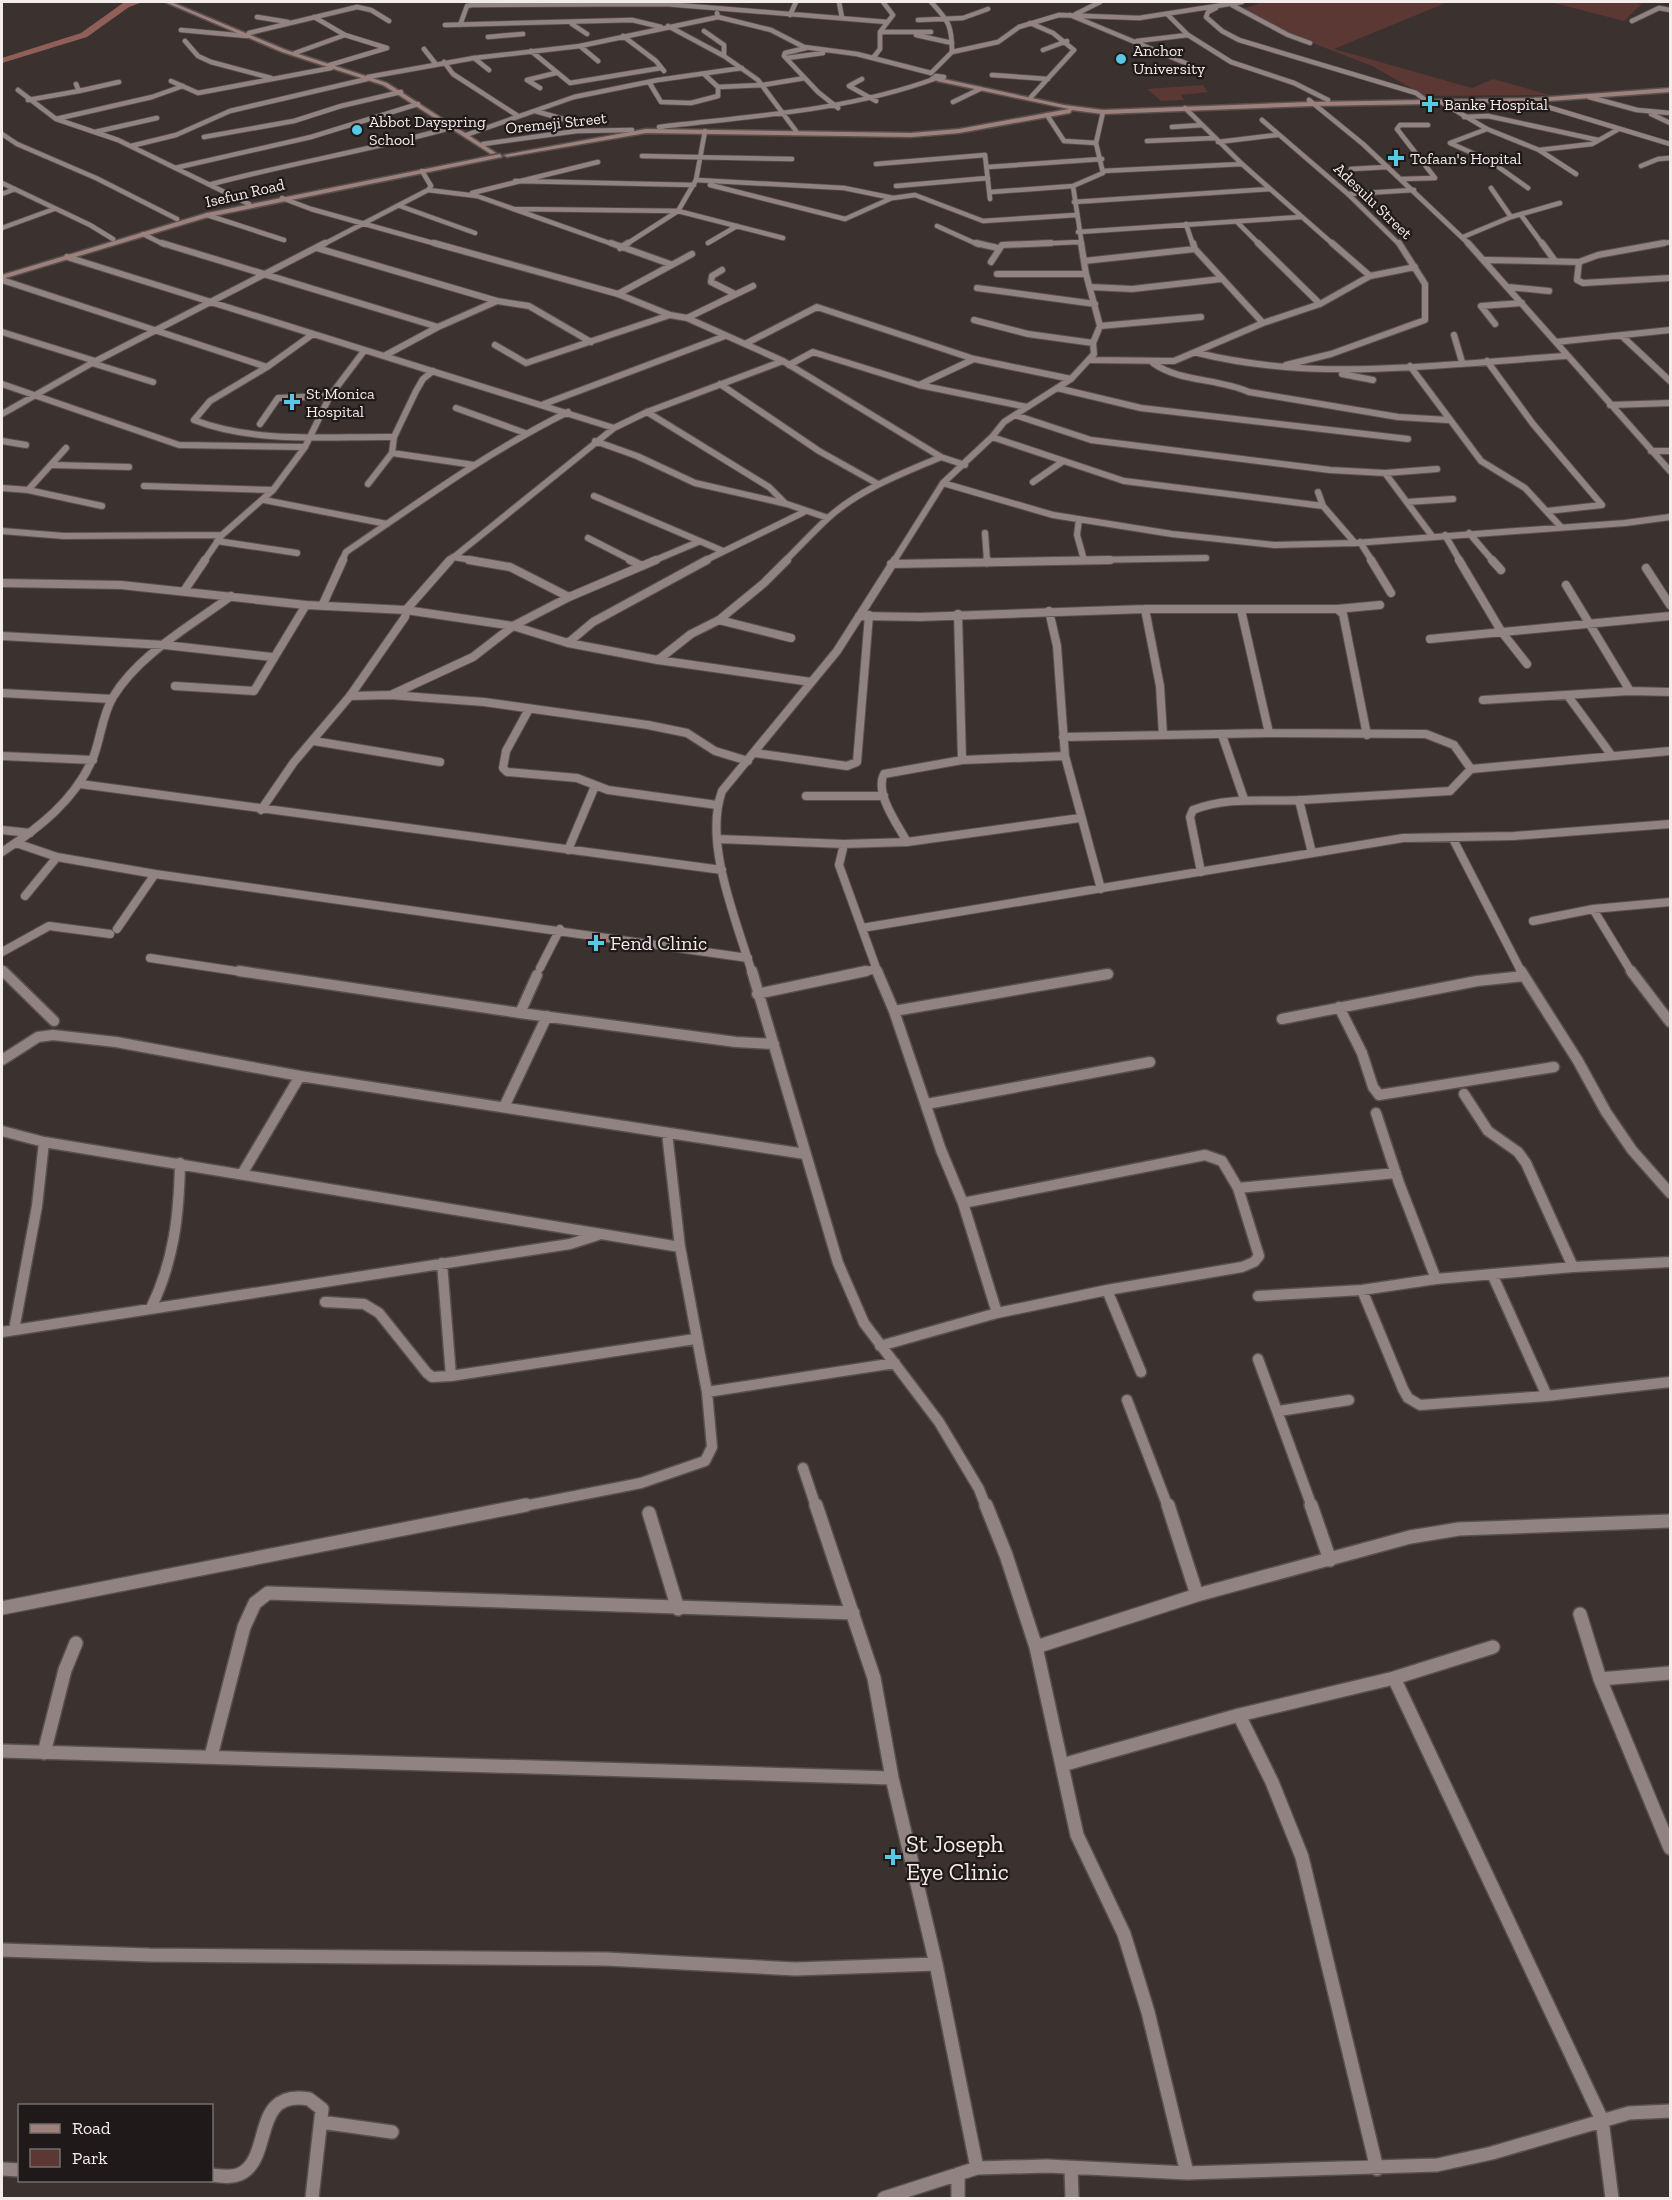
<svg xmlns="http://www.w3.org/2000/svg" width="1672" height="2200" font-family="'Zilla Slab',serif">
	<style>
		.green { fill: #5b3833 }
		.lines { fill: none; stroke-linecap: round; stroke-linejoin: round }
		.river { fill: #905f58; fill-rule: evenodd }
		.street-far4-casing { stroke: #58504e; stroke-width: 6 }
		.street-far3-casing { stroke: #58504e; stroke-width: 8 }
		.street-far2-casing { stroke: #58504e; stroke-width: 10 }
		.street-far1-casing { stroke: #58504e; stroke-width: 13 }
		.street-casing { stroke: #58504e; stroke-width: 16 }
		.secondary-casing { stroke: #58504e; stroke-width: 3 }
		.street-far4 { stroke: #908381; stroke-width: 4.5 }
		.street-far3 { stroke: #908381; stroke-width: 6 }
		.street-far2 { stroke: #908381; stroke-width: 8 }
		.street-far1 { stroke: #908381; stroke-width: 10 }
		.street { stroke: #908381; stroke-width: 13 }
		.secondary { fill: #9e807c; fill-rule: evenodd }
		.poi-dot { fill: #59c8e4; stroke: #1f1a19; stroke-width: 2 }
		.labels { text-anchor: middle; dominant-baseline: central; stroke-width: 4.5; stroke-linejoin: round; paint-order: stroke }
		.far-poi-label { font-size: 16px; fill: #f3eceb; stroke: #1f1a19; text-anchor: start }
		.far-street-label { font-size: 16px; fill: #f3eceb; stroke: #1f1a19 }
		.poi-label { font-size: 20px; fill: #f3eceb; stroke: #1f1a19; text-anchor: start }
		.near-poi-label { font-size: 24px; fill: #f3eceb; stroke: #1f1a19; text-anchor: start }
	</style>
	<rect width="100%" height="100%" fill="#3b312f"/>
	<!-- green -->
	<path class="green" d="M1262,2H1448L1334,49L1472,88L1493,79L1550,95L1425,96L1372,66L1292,35L1243,9Z
		M1550,2H1631L1642,4L1624,21Z
		M1203,85L1208,92L1181,95L1184,100L1161,101L1147,89Z"/>
	<g class="lines">
		<!-- river -->
		<path class="river" d="M131,2H143L129,7L87,37L2,63V58L81,33L123,3Z"/>
		<!-- street-far4 casing -->
		<g class="street-far4-casing">
			<path id="street-far4" d="M839,2L842,18
				M1232,5L1288,35L1310,43
				M1216,8L1208,12L1206,17L1222,31L1239,40L1416,93L1424,99
				M717,13L718,17L771,30L804,47L857,54L931,73L952,52C952,26 949,21 931,2
				M1076,14L1100,2
				M1167,14L1188,35L1231,62L1294,83L1328,100
				M790,15L796,2
				M1070,15L1195,67
				M257,17L288,22
				M314,17L345,35L387,48L330,65
				M918,20L963,18L988,9
				M1632,21L1659,8L1670,10
				M1030,23L1053,33L1074,50L1031,97
				M572,24L587,34
				M445,25L632,20L661,27
				M460,25L467,6L472,5L665,4L887,22
				M668,26L724,56L758,80L796,131
				M181,30L247,36
				M704,31L724,45V56
				M880,32H931
				M249,33L357,7L371,10L389,21
				M916,35L952,43
				M623,36L656,61L664,71
				M488,37L523,34
				M185,41L198,56L211,62L271,78
				M1137,41L1188,35
				M580,46L598,61
				M806,48L785,53L784,56L818,92L838,108
				M424,49L435,63
				M1043,50L1067,41
				M531,51L570,83L661,68
				M952,52L998,42L1019,27L1059,15L1139,18L1242,2
				M295,53L345,35
				M474,58L489,70
				M787,58L823,53
				M873,58L880,49V32L893,15L883,2
				M444,62L453,74L518,116
				M992,75L1048,79
				M936,76L944,77L932,79Z
				M368,77L474,58L580,46L718,17
				M862,79L849,86L876,101
				M171,81L198,93L331,68
				M649,82L661,102L691,103L718,96V87L704,74
				M718,87L763,85L805,78
				M540,88L527,80L556,73
				M18,90L56,119L118,140L249,204
				M79,91L119,82
				M1589,97L1637,110L1670,113
				M28,100L79,91L76,84
				M1309,100L1363,144L1470,245
				M1535,100L1538,104L1670,144
				M953,102L980,89
				M1441,102L1487,129L1539,150L1576,174
				M1185,108L1242,164L1334,245
				M535,111L574,122
				M1651,114L1670,123
				M1047,115L1064,141L1096,143
				M1464,117L1488,116L1598,140
				M56,119L152,97L183,86
				M1262,120L1348,194L1400,245
				M659,127C753,116 845,111 934,79
				M1172,127L1202,125
				M1487,129L1450,143L1490,161L1528,188
				M95,132L157,118
				M2,134L17,144L96,178L177,219
				M466,135L574,97L658,80L742,68
				M204,137L294,121L341,106L401,92
				M1147,141L1215,138
				M1218,142L1277,135
				M483,144L577,131L632,130
				M131,146L176,135L230,111L367,79
				M1539,150L1592,144L1617,130
				M642,156L792,159
				M876,164L985,155L990,199
				M1641,166L1658,159L1670,158
				M988,167L1102,159
				M175,168L311,137L418,104
				M1351,169L1388,167
				M1103,171L1242,164
				M1402,179L1435,178L1397,129L1400,125H1428
				M696,180L844,188L893,198L915,195L983,221L1076,215
				M515,181L694,185
				M2,183L90,225L113,239
				M212,184C291,163 371,150 450,128
				M710,185L845,219L892,198
				M896,186L988,178
				M1491,188L1511,217
				M428,190L477,196L615,245
				M991,192L1073,186
				M472,193L598,162
				M2,194L15,189
				M1348,194L1414,190
				M282,198L311,209L440,245
				M1074,202L1270,189
				M400,206L475,233
				M514,209L678,211L783,238
				M207,215L284,240
				M1521,215L1543,245
				M1237,222L1260,245
				M1186,224L1193,245
				M937,226L979,245
				M2,228L54,209
				M1078,232L1301,217
				M143,234L165,245
				M1463,237L1511,217L1560,203
				M708,243L737,226
				M322,245L428,190L431,186L422,171
				M625,245L678,211L696,180L705,131
				M1012,245L1080,242
				M1082,245L1073,186L1103,173L1096,143L1103,112
				M1656,245L1670,242"/>
		</g>
		<!-- street-far3 casing -->
		<g class="street-far3-casing">
			<path id="street-far3" d="M162,243L438,327
				M434,243L618,294L670,315L687,318L783,361L941,457L965,465
				M611,243L670,264
				M976,243L998,248
				M1193,243L1195,249L1263,323
				M1258,243L1320,304
				M1332,243L1370,276
				M1468,243L1670,471
				M1542,243L1555,261
				M317,248L497,301L529,306L591,342
				M620,248L628,243
				M67,257L614,428
				M1485,260L1579,262L1598,255L1664,243
				M1084,261L1195,249
				M991,262L1002,245L1051,243
				M1579,262L1577,280L1583,283L1670,278
				M722,270L712,276L711,282L735,294
				M997,274H1086
				M2,280L267,367
				M1090,287L1132,289L1221,279
				M1508,287L1549,291
				M977,288L1095,304
				M618,294L692,254
				M687,318L753,286
				M974,320L1028,334L1093,343
				M1495,324L1481,306L1522,303
				M1100,326L1201,317
				M2,332L95,361
				M313,334L267,367L210,401L194,420C256,444 329,436 394,437
				M1454,335L1462,362
				M1623,337L1670,381
				M1556,342L1670,330
				M745,344L817,307L974,359L1071,379
				M495,345L526,363L670,315
				M1198,353C1318,383 1444,364 1566,356
				M384,356L438,327L497,301
				M1091,360L1174,361L1263,323L1320,304L1370,276L1415,267
				M1487,361L1533,424L1602,505L1547,511
				M92,363L153,382
				M1153,363C1179,382 1217,378 1249,392L1398,417L1448,420
				M789,365L813,352L919,385L1027,407
				M1286,365L1331,354L1425,320V284L1399,243
				M1410,366L1481,461L1525,488L1561,527
				M1342,374L1373,380
				M2,384L179,445L305,447
				M720,384L819,451L878,484
				M919,385L974,359
				M1057,388L1141,408L1408,439
				M544,404L725,336
				M1610,405L1670,403
				M456,408L525,433
				M647,412L769,487L785,503
				M2,414L92,363L325,243
				M1015,415L1091,440L1330,470L1385,473
				M260,424L278,398L330,396
				M992,437L1124,481L1323,506
				M2,441L26,445
				M595,441L637,456L695,483L787,504L828,518
				M1651,451H1670
				M392,453L474,465
				M53,465L129,467
				M1033,482L1062,462
				M943,483L1053,515L1172,534L1274,545L1355,543L1625,523L1670,517
				M368,484L392,453L394,437L416,391L423,379L433,371
				M144,486L273,490
				M2,488L28,490L102,506
				M28,490L66,448
				M1318,492L1323,506L1355,543
				M594,496L723,551
				M264,500L387,524
				M1407,502L1453,499
				M1079,519L1077,535L1084,560
				M2,531L64,536L222,535
				M985,533L987,561
				M1469,533L1493,561
				M1445,535L1460,561
				M1432,536L1385,473L1437,469
				M588,538L633,561
				M217,541L297,553
				M1360,542L1372,561
				M453,557L478,561
				M204,561L222,535L273,490L305,447L330,396L364,351
				M342,561L346,552C418,503 489,451 568,412
				M449,561L614,428L647,412L783,361
				M653,561L698,542
				M704,561L804,512
				M785,561C799,547 813,532 828,518C860,489 901,474 941,457
				M894,561L943,483L992,437L1004,422L1071,379L1094,354L1093,343L1100,326L1086,274L1081,243
				M1032,561L1206,558"/>
		</g>
		<!-- street-far2 casing -->
		<g class="street-far2-casing">
			<path id="street-far2" d="M469,560L510,567L569,597
				M630,560L642,566
				M987,560V563
				M1371,560L1391,593
				M1459,560L1501,631L1527,664
				M1492,560L1501,570
				M891,564L1110,560
				M1646,568L1670,605
				M2,583L121,585L306,605L406,610L513,626L568,643L658,660L811,682
				M184,591L205,560
				M323,604L343,560
				M1145,609L1160,686L1163,735
				M1337,609L1380,605
				M1241,610L1269,733
				M1049,611L1057,646L1065,756L1101,889
				M958,614L962,760
				M859,616L920,617L1145,609H1337L1343,614L1367,735
				M719,620L791,638
				M2,636L165,645L272,657
				M1430,639L1670,616
				M568,643L593,622L707,560
				M658,660L691,634L719,620L764,583L787,560
				M175,686L254,691L306,605
				M1630,691L1670,692
				M2,693L112,699
				M393,694L473,657L513,626L569,597L656,560
				M350,696L390,695L484,702L648,725L687,733L715,751L748,761
				M1568,696L1612,756
				M1483,700L1630,691L1566,585
				M529,709L506,751L503,768L507,772L577,778L608,790L717,805
				M1222,735L1244,799
				M1063,737L1269,733L1426,734L1454,745L1471,769
				M314,741L440,762
				M755,753L847,766L857,762L869,615
				M2,756L93,760
				M80,784L722,870
				M806,796H884
				M1299,800L1312,853
				M261,810L294,762L350,696L405,617L406,610L450,560
				M2,830L30,833
				M717,839L844,844L907,842L1080,818
				M1453,839L1522,973
				M907,842C898,825 874,793 884,774L962,760L1065,756
				M16,843L57,857L155,874L748,958
				M844,844L839,865L878,973
				M568,850L595,786
				M2,852C39,828 75,800 93,758C101,738 102,715 113,697C139,654 192,625 231,596
				M1201,872L1190,817L1193,810C1229,796 1264,802 1302,800C1352,797 1401,794 1450,791L1471,769L1670,751
				M25,896L57,857
				M1593,909L1632,973
				M1533,921L1593,909L1670,902
				M862,928L1403,838L1514,836L1670,824
				M117,929L155,874
				M2,952L49,926L110,934
				M150,958L249,973
				M540,968L560,929
				M2,970L5,973
				M752,973C737,921 703,844 722,791L837,651L895,560
				M859,973L876,969"/>
		</g>
		<!-- street-far1 casing -->
		<g class="street-far1-casing">
			<path id="street-far1" d="M3,971L54,1021
				M239,971L520,1013L736,1042L774,1044
				M752,971L838,1263L864,1323L939,1422L979,1489L986,1507
				M877,971L894,1011L941,1150L963,1203L997,1313
				M1521,971L1578,1061L1606,1112L1632,1150L1670,1193
				M1631,971L1670,1022
				M757,994L866,971
				M1339,1007L1362,1053L1373,1087L1379,1095L1554,1067
				M894,1011L1108,974
				M520,1013L537,975
				M1282,1019L1477,981L1524,976
				M2,1060L38,1037L53,1035L116,1042L300,1076L805,1154
				M1464,1094L1488,1131L1518,1152L1526,1163L1573,1267
				M927,1104L1150,1062
				M504,1107L547,1016
				M1376,1113L1399,1183L1436,1279
				M2,1131L44,1142L680,1247
				M242,1174L300,1076
				M1238,1188L1396,1173
				M442,1263L451,1376L695,1339
				M1492,1274L1547,1396
				M1107,1290L1141,1372
				M1362,1290L1403,1389L1408,1398L1420,1405L1547,1396L1670,1382
				M1258,1296L1362,1290L1436,1279L1573,1267L1670,1262
				M325,1302L364,1304L379,1313L427,1373L432,1377L451,1376
				M151,1308C174,1261 179,1215 180,1163
				M14,1330L37,1206L44,1142
				M2,1332L570,1244L598,1235
				M880,1346L997,1313L1107,1290L1242,1267L1254,1262L1259,1256L1238,1188L1222,1161L1205,1155L963,1203
				M1258,1359L1312,1507
				M707,1392L895,1363
				M1127,1400L1168,1507
				M1279,1411L1349,1400
				M803,1468L816,1507
				M519,1507L641,1483L705,1461L712,1447L707,1392L680,1247L667,1133"/>
		</g>
		<!-- street casing -->
		<g class="street-casing">
			<path id="street" d="M816,1505L874,1678L892,1778L936,1964
				M986,1505L1006,1555L1036,1647L1077,1835L1124,1934L1148,2012L1187,2173
				M1168,1505L1197,1595
				M1311,1505L1330,1560
				M649,1513L678,1609
				M2,1608L526,1505
				M1580,1614L1600,1679L1670,1848
				M1036,1647L1197,1595L1410,1537L1459,1529L1670,1521
				M1394,1678L1602,2120L1612,2198
				M1600,1679L1670,1673
				M1239,1715L1272,1782L1302,1857L1377,2169
				M2,1751L892,1778
				M44,1753L65,1670L76,1643
				M211,1756L244,1627L255,1603L268,1593L853,1613
				M1062,1765L1239,1715L1394,1678L1493,1647
				M2,1950L149,1955L606,1959L795,1969L936,1964L977,2168
				M321,2122L392,2132
				M1071,2168L1072,2198
				M2,2169L20,2170
				M958,2174V2198
				M212,2175C221,2176 231,2178 240,2174C274,2158 250,2089 309,2099L322,2109L312,2198
				M884,2198L977,2168L1047,2166L1187,2173L1437,2165L1492,2153L1629,2113L1670,2111"/>
		</g>
		<!-- secondary casing -->
		<g class="secondary-casing">
			<path id="secondary" d="M165,2H171L286,50L387,83L496,153L491,154L383,85L282,52Z
				M939,78L1064,105L1103,110L1312,102L1535,98L1670,88V92L1535,102L1312,106L1103,114L1072,110L1070,113L959,133L911,137L646,133L507,157L504,155L646,129L911,133L959,129L1069,109L937,81Z
				M500,154L502,157L208,217L2,279V275L207,213Z"/>
		</g>
		<!-- street-far4 -->
		<use href="#street-far4" class="street-far4"/>
		<!-- street-far3 -->
		<use href="#street-far3" class="street-far3"/>
		<!-- street-far2 -->
		<use href="#street-far2" class="street-far2"/>
		<!-- street-far1 -->
		<use href="#street-far1" class="street-far1"/>
		<!-- street -->
		<use href="#street" class="street"/>
		<!-- secondary -->
		<use href="#secondary" class="secondary"/>
	</g>
	<!-- markers -->
	<g class="poi-dot">
		<circle cx="1121" cy="59" r="6"/>
		<path d="M1427 95h6v6h6v6h-6v6h-6v-6h-6v-6h6z"/>
		<circle cx="357" cy="130" r="6"/>
		<path d="M1393 149h6v6h6v6h-6v6h-6v-6h-6v-6h6z"/>
		<path d="M289 393h6v6h6v6h-6v6h-6v-6h-6v-6h6z"/>
		<path d="M593 934h6v6h6v6h-6v6h-6v-6h-6v-6h6z"/>
		<path d="M890 1848h6v6h6v6h-6v6h-6v-6h-6v-6h6z"/>
	</g>
	<g class="labels">
		<!-- far-poi labels -->
		<g class="far-poi-label">
			<text x="1133" y="50">Anchor<tspan x="1133" dy="18">University</tspan></text>
			<text x="1444" y="104">Banke Hospital</text>
			<text x="369" y="121">Abbot Dayspring<tspan x="369" dy="18">School</tspan></text>
			<text x="1410" y="158">Tofaan's Hopital</text>
			<text x="306" y="393">St Monica<tspan x="306" dy="18">Hospital</tspan></text>
		</g>
		<!-- far-street labels -->
		<g class="far-street-label">
			<text transform="translate(556 123) rotate(-6)">Oremeji Street</text>
			<text transform="translate(245 193) rotate(-13)">Isefun Road</text>
			<text transform="translate(1373 201) rotate(44)">Adesulu Street</text>
		</g>
		<!-- poi labels -->
		<g class="poi-label">
			<text x="610" y="943">Fend Clinic</text>
		</g>
		<!-- near-poi labels -->
		<g class="near-poi-label">
			<text x="906" y="1843">St Joseph<tspan x="906" dy="28">Eye Clinic</tspan></text>
		</g>
	</g>
	<!-- border -->
	<rect width="1672" height="2200" fill="none" stroke="#f3eceb" stroke-width="6"/>
	<!-- legend -->
	<rect x="18" y="2104" width="195" height="78" fill="#1f1a19" stroke="#746e6d" stroke-width="1.5"/>
	<rect x="30" y="2124" width="30" height="9" fill="#9e807c" stroke="#746e6d" stroke-width="1.5"/>
	<text x="72" y="2134" font-size="18" fill="#f3eceb">Road</text>
	<rect x="30" y="2149" width="30" height="18" fill="#5b3833" stroke="#746e6d" stroke-width="1.5"/>
	<text x="72" y="2164" font-size="18" fill="#f3eceb">Park</text>
</svg>
